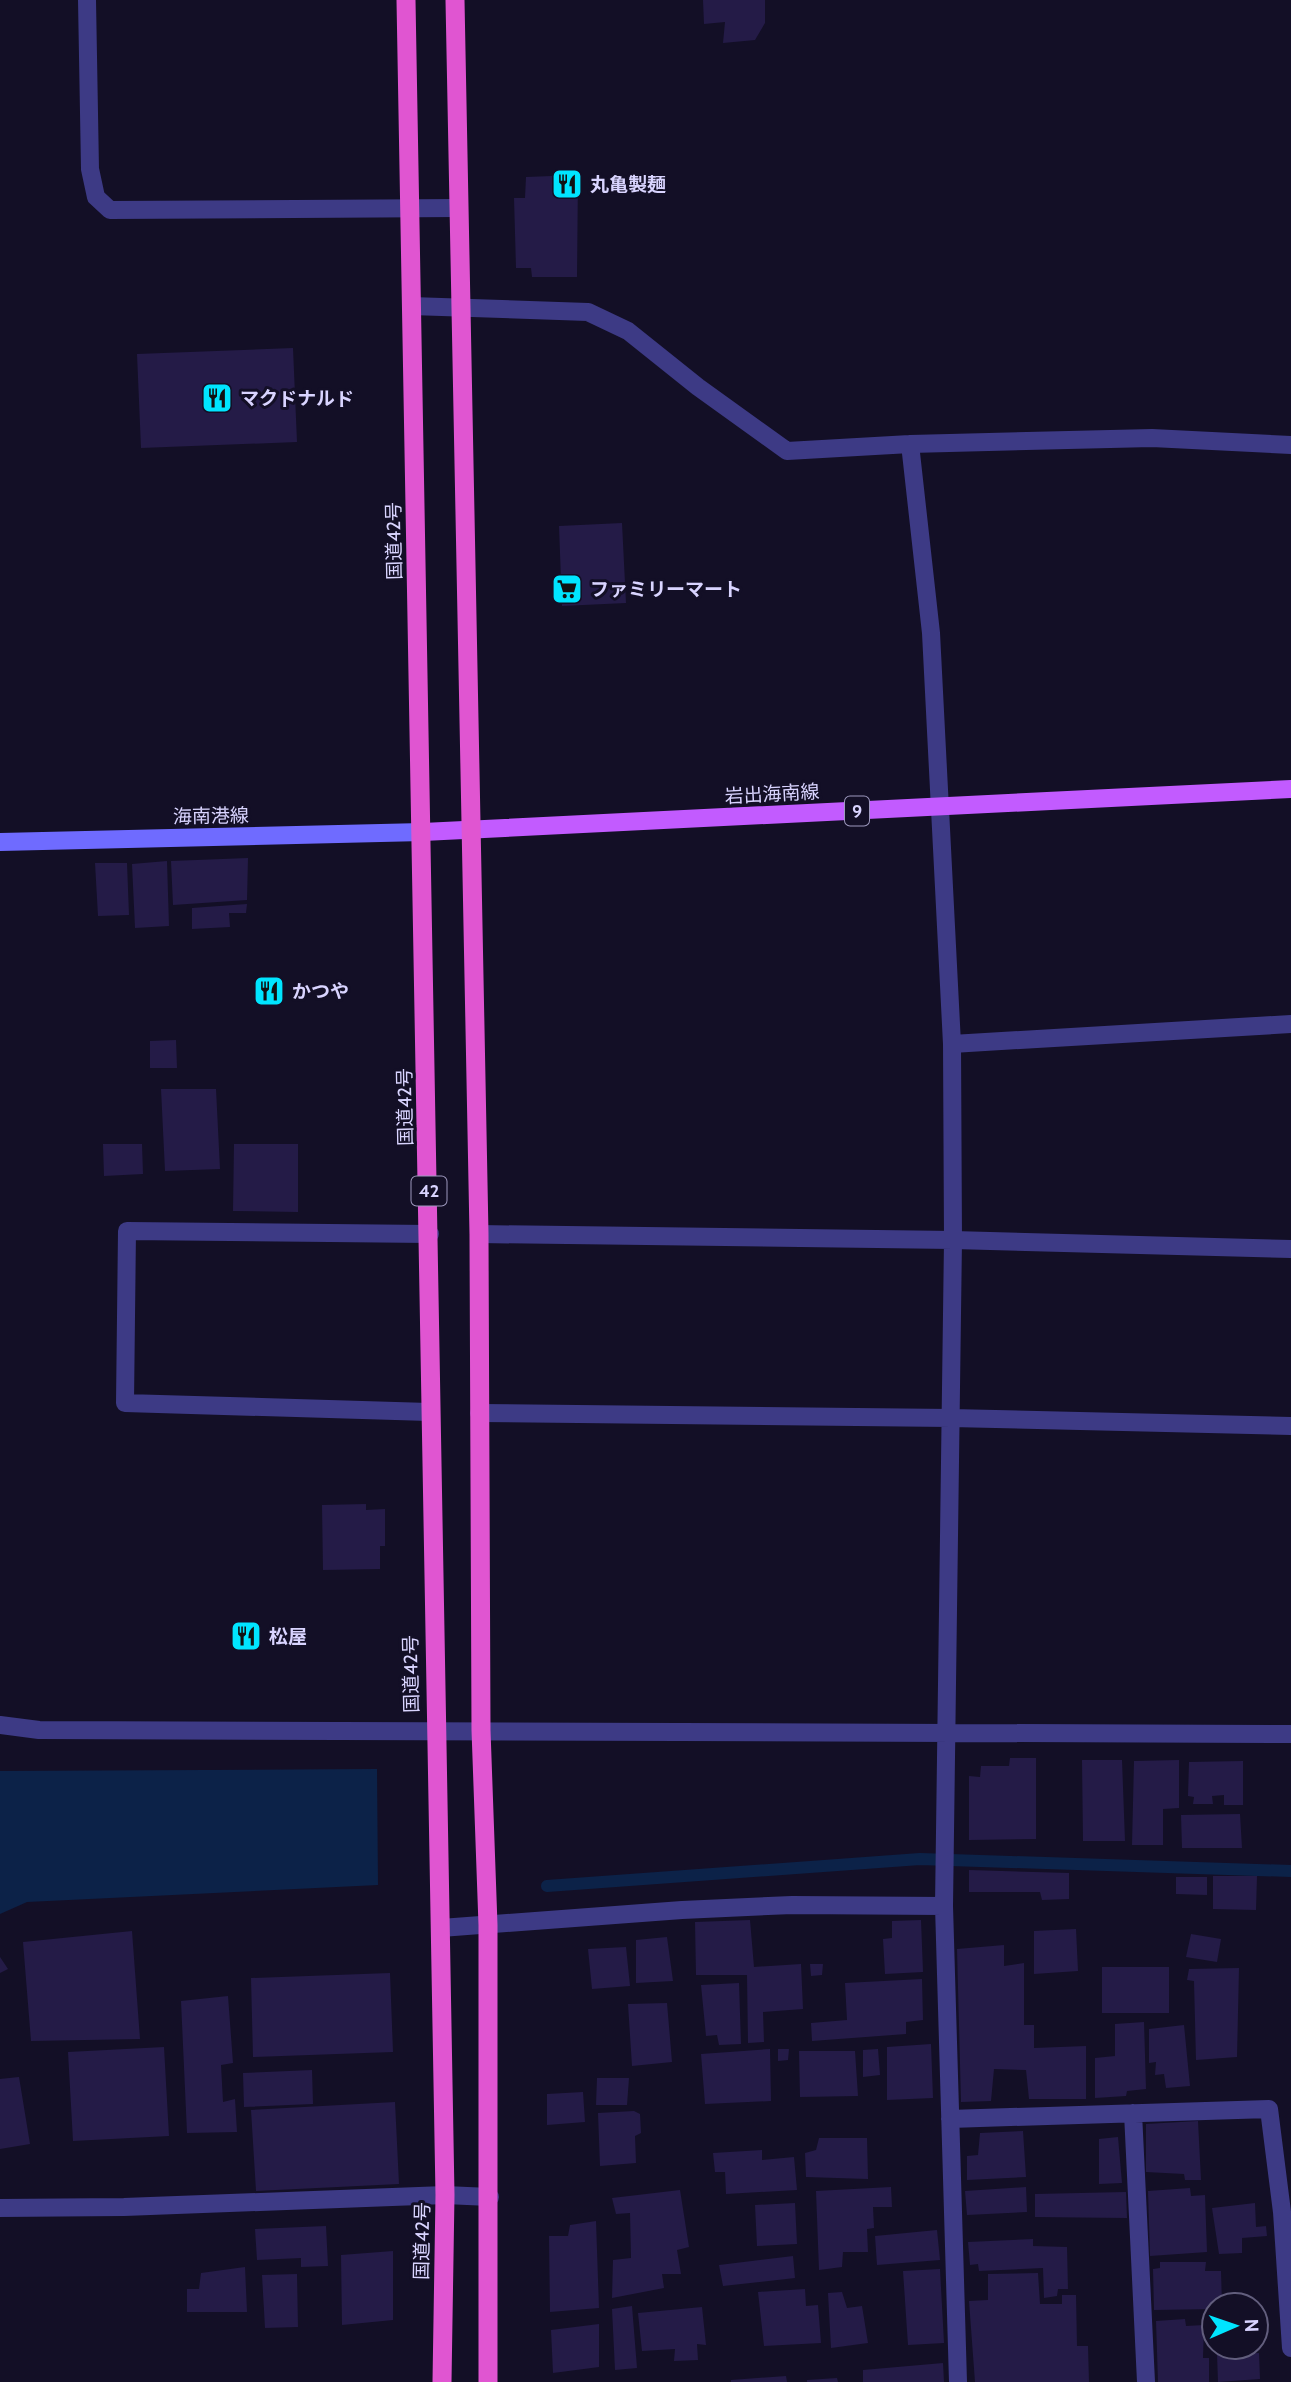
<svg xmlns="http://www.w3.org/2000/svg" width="1291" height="2382" font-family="Cabin,'Noto Sans JP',sans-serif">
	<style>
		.water { fill: #0c2248 }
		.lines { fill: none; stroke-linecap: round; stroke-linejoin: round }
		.stream { stroke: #0c2248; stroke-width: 12 }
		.building { fill: #241b47 }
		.minor { stroke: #3d3a85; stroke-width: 18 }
		.secondary { stroke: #6f6bff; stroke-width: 18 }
		.primary { stroke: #c25bff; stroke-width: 18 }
		.trunk { stroke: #e055d1; stroke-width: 19 }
		.labels { text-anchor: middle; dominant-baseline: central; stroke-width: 6; stroke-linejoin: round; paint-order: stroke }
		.shield { fill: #130f26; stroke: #9e99be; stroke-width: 2 }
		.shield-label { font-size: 18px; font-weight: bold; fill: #d9d4ff }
		.poi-label { font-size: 19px; font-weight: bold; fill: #d9d4ff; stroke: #130f26; text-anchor: start }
		.street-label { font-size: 19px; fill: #d9d4ff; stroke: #130f26 }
	</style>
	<rect width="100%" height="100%" fill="#130f26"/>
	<!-- water -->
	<path class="water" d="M377,1769L378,1885L27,1902L0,1914V1771Z"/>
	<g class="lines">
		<!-- stream -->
		<path class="stream" d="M547,1886L920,1859L1291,1871"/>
	</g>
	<!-- building -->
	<path class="building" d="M703,0H765V23L755,40L723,43L725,22L704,24Z
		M578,175L577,277H532L531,268H516L514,198H525L526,177Z
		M293,348L297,442L141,448L137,354Z
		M622,523L626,603L562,606L559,526Z
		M248,858L247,900L173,905L171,861Z
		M167,861L169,926L135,928L132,864Z
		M95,863H127L129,915L98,916Z
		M247,904L246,913H229L230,927L192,929V908Z
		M176,1040L177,1068H150V1041Z
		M161,1089H216L220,1169L165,1171Z
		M103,1144H142L143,1174L104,1176Z
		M234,1144H298V1212L233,1211Z
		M366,1504V1510L385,1509V1546H380V1569L323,1570L322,1505Z
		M1010,1758H1036V1839L969,1840V1776L980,1777L981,1766H1009Z
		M1082,1760H1122L1125,1841H1083Z
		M1179,1760V1808L1163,1809V1845H1132L1134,1761Z
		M1243,1761V1805H1224V1795L1212,1796L1213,1804H1193L1194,1797L1188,1796L1189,1762Z
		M1240,1814L1242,1848H1182L1181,1815Z
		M969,1870L1069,1873V1899L1042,1900L1040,1892H969Z
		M1213,1876H1257L1256,1910L1213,1909Z
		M1176,1877H1207V1895L1176,1894Z
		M750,1920L754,1967L801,1964L803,2009L763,2012L764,2042L748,2043L747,1975H696L695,1922Z
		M921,1920L923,1972L885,1974L883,1939L892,1938V1921Z
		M1076,1929L1078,1971L1034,1974V1931Z
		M132,1931L140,2039L31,2041L23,1942Z
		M1191,1934L1221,1939L1217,1962L1186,1957Z
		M667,1937L673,1981L636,1983V1940Z
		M1004,1945V1966L1024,1963V2025H1034V2048L1086,2046V2099H1029L1026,2070L994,2069L991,2101L961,2102L957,1949Z
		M626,1947L630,1986L592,1989L588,1949Z
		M0,1957L8,1969L0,1973Z
		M810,1964H823L822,1975L811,1976Z
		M1102,1967H1169V2013H1102Z
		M1239,1968L1237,2057L1196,2060L1194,1981L1187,1980L1189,1969Z
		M390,1973L393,2052L253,2057L251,1978Z
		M922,1979L923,2020L906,2022V2034L812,2041L811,2023L847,2020L845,1983Z
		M739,1983L741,2044L719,2045L717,2035L706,2036L701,1985Z
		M228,1996L233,2063L221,2065L223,2102L235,2099L237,2132L187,2133L181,2001Z
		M667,2003L672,2062L632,2066L628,2004Z
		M1144,2022L1146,2089L1127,2091L1126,2096L1095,2098V2058L1115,2056V2024Z
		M1184,2025L1190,2086L1166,2088L1164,2074L1155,2075L1156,2062L1149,2063V2029Z
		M931,2044L933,2098L887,2100V2047Z
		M164,2047L169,2136L73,2141L68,2052Z
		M770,2049L771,2101L705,2104L701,2054Z
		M778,2049H789L788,2060L778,2061Z
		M878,2049L880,2075L863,2077V2050Z
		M799,2051H855L858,2096L800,2097Z
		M312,2070L313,2104L244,2107L243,2073Z
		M19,2077L30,2144L0,2149V2079Z
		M597,2078H629L627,2105H596Z
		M583,2092L585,2122L547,2125V2094Z
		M395,2102L399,2184L256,2191L251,2110Z
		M634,2111L640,2114L641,2133L635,2136L636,2163L600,2166L598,2113Z
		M1198,2121L1201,2180H1185L1184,2174L1146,2172V2124Z
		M1023,2131L1026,2177L967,2180V2156L978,2155L980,2133Z
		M1118,2137L1122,2183L1099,2184V2139Z
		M819,2138H867L868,2179L806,2177L805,2153L816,2150Z
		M762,2150V2160L794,2157L797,2190L726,2194L725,2172H715L713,2153Z
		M891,2187L892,2207H873L874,2228L867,2229L868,2252H843L842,2267L819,2270L816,2191Z
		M1026,2187L1027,2212L967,2215L965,2191Z
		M1190,2188L1191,2196L1205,2195L1207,2252L1150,2256L1148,2191Z
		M680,2190L689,2247L677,2250L681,2274H662L664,2288L612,2298L613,2260L631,2258L630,2213L616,2214L612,2198Z
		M1126,2192L1127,2218L1035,2217V2194Z
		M795,2203L797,2244L757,2246L755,2205Z
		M1255,2203L1256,2227L1266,2226L1267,2236L1242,2238V2253L1219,2254L1212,2208Z
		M596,2221L599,2308L550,2312L549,2236H568L570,2225Z
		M326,2226L328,2266L301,2267V2258L257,2260L255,2229Z
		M937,2230L940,2260L877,2265L875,2236Z
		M1033,2239V2246L1067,2247L1068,2289H1058L1057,2296L1044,2298L1043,2268L979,2271L978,2264L970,2265L968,2242Z
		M393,2251V2320L342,2325L341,2255Z
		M793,2256L795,2278L723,2286L719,2265Z
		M1160,2262H1206L1205,2271H1221L1222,2305H1214V2309L1154,2310L1153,2269L1160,2268Z
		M245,2267L247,2312H187V2289H199L201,2273Z
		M940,2269L944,2343L908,2345L903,2271Z
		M1038,2273L1040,2304H1062V2295H1076L1077,2346H1088L1089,2382H975L969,2301L988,2300V2274Z
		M297,2274L298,2327L265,2328L262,2275Z
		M805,2289L806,2306L818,2305L821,2343L764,2346L758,2292Z
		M842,2292L847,2308L862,2306L868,2343L831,2348L828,2293Z
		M632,2306L637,2368L615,2370L612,2309Z
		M702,2307L706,2345L697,2344L698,2360L674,2361L675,2349L642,2351L638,2313Z
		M1185,2319L1186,2326L1204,2325L1203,2358H1209V2382H1158L1156,2321Z
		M599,2324V2367L553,2373L551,2330Z
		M1259,2353L1260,2379L1218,2382L1217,2354Z
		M943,2363L944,2382H863V2370Z
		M786,2376L787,2382H731V2380Z
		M837,2378L838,2382H807V2380Z"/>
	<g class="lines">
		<!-- minor -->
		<path class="minor" d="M87,0L90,169L96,197L110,210L459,208
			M411,306L588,312L628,331L698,387L787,451L910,444L1152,438L1291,445
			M910,444L931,633L952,1044L953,1240L944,1906L958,2382
			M952,1044L1291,1024
			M479,1234L953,1240L1291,1249
			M429,1412L125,1403L127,1231L430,1234
			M479,1413L951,1418L1291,1426
			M0,1725L39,1730L1291,1734
			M441,1928L682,1910L792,1905L944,1906
			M1133,2113L1146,2382
			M950,2119L1269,2109L1282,2212L1291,2348
			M0,2208L124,2207L445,2195L490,2197"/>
		<!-- secondary -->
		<path class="secondary" d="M0,842L423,832"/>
		<!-- primary -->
		<path class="primary" d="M423,832L1291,789"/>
		<!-- trunk -->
		<path class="trunk" d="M406,0L445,2195L442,2382
			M455,0L479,1234L481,1730L488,1925V2382"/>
	</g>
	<!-- icons -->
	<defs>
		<g id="restaurant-square" transform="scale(1.575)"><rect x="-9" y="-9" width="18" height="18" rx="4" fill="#00e5ff" stroke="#130f26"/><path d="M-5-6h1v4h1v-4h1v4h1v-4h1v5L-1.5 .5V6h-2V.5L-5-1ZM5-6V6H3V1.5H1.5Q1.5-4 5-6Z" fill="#111"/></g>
		<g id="supermarket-square" transform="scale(1.575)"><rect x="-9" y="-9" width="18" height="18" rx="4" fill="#00e5ff" stroke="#130f26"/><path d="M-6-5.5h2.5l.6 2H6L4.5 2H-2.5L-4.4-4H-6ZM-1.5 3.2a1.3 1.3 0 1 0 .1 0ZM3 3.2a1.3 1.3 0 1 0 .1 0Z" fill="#111"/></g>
	</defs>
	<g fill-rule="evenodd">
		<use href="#restaurant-square" x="567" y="184"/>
		<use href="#restaurant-square" x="217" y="398"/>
		<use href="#supermarket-square" x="567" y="589"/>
		<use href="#restaurant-square" x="269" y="991"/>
		<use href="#restaurant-square" x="246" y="1636"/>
	</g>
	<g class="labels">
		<!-- shield labels -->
		<g class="shield">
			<rect x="845" y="796.5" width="24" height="29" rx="5"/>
			<rect x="411.5" y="1176.5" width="35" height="29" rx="5"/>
		</g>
		<g class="shield-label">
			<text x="857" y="811">9</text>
			<text x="429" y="1191">42</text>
		</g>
		<!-- poi labels -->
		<g class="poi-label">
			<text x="590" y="184">丸亀製麺</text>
			<text x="240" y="398">マクドナルド</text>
			<text x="590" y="589">ファミリーマート</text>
			<text x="292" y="991">かつや</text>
			<text x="269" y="1636">松屋</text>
		</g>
		<!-- street labels -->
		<g class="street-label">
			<text transform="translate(394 541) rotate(-91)">国道42号</text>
			<text transform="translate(772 794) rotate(-3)">岩出海南線</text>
			<text transform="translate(211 816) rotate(-1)">海南港線</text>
			<text transform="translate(405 1107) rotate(-91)">国道42号</text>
			<text transform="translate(411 1674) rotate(-91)">国道42号</text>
			<text transform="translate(422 2241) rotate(-89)">国道42号</text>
		</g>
	</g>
	<!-- north arrow -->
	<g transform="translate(1235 2326) rotate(88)"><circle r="33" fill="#130f26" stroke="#625e7d" stroke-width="2"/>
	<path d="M0-5L12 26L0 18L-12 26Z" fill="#00e5ff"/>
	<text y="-10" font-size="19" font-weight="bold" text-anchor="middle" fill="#d9d4ff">N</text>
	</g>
</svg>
